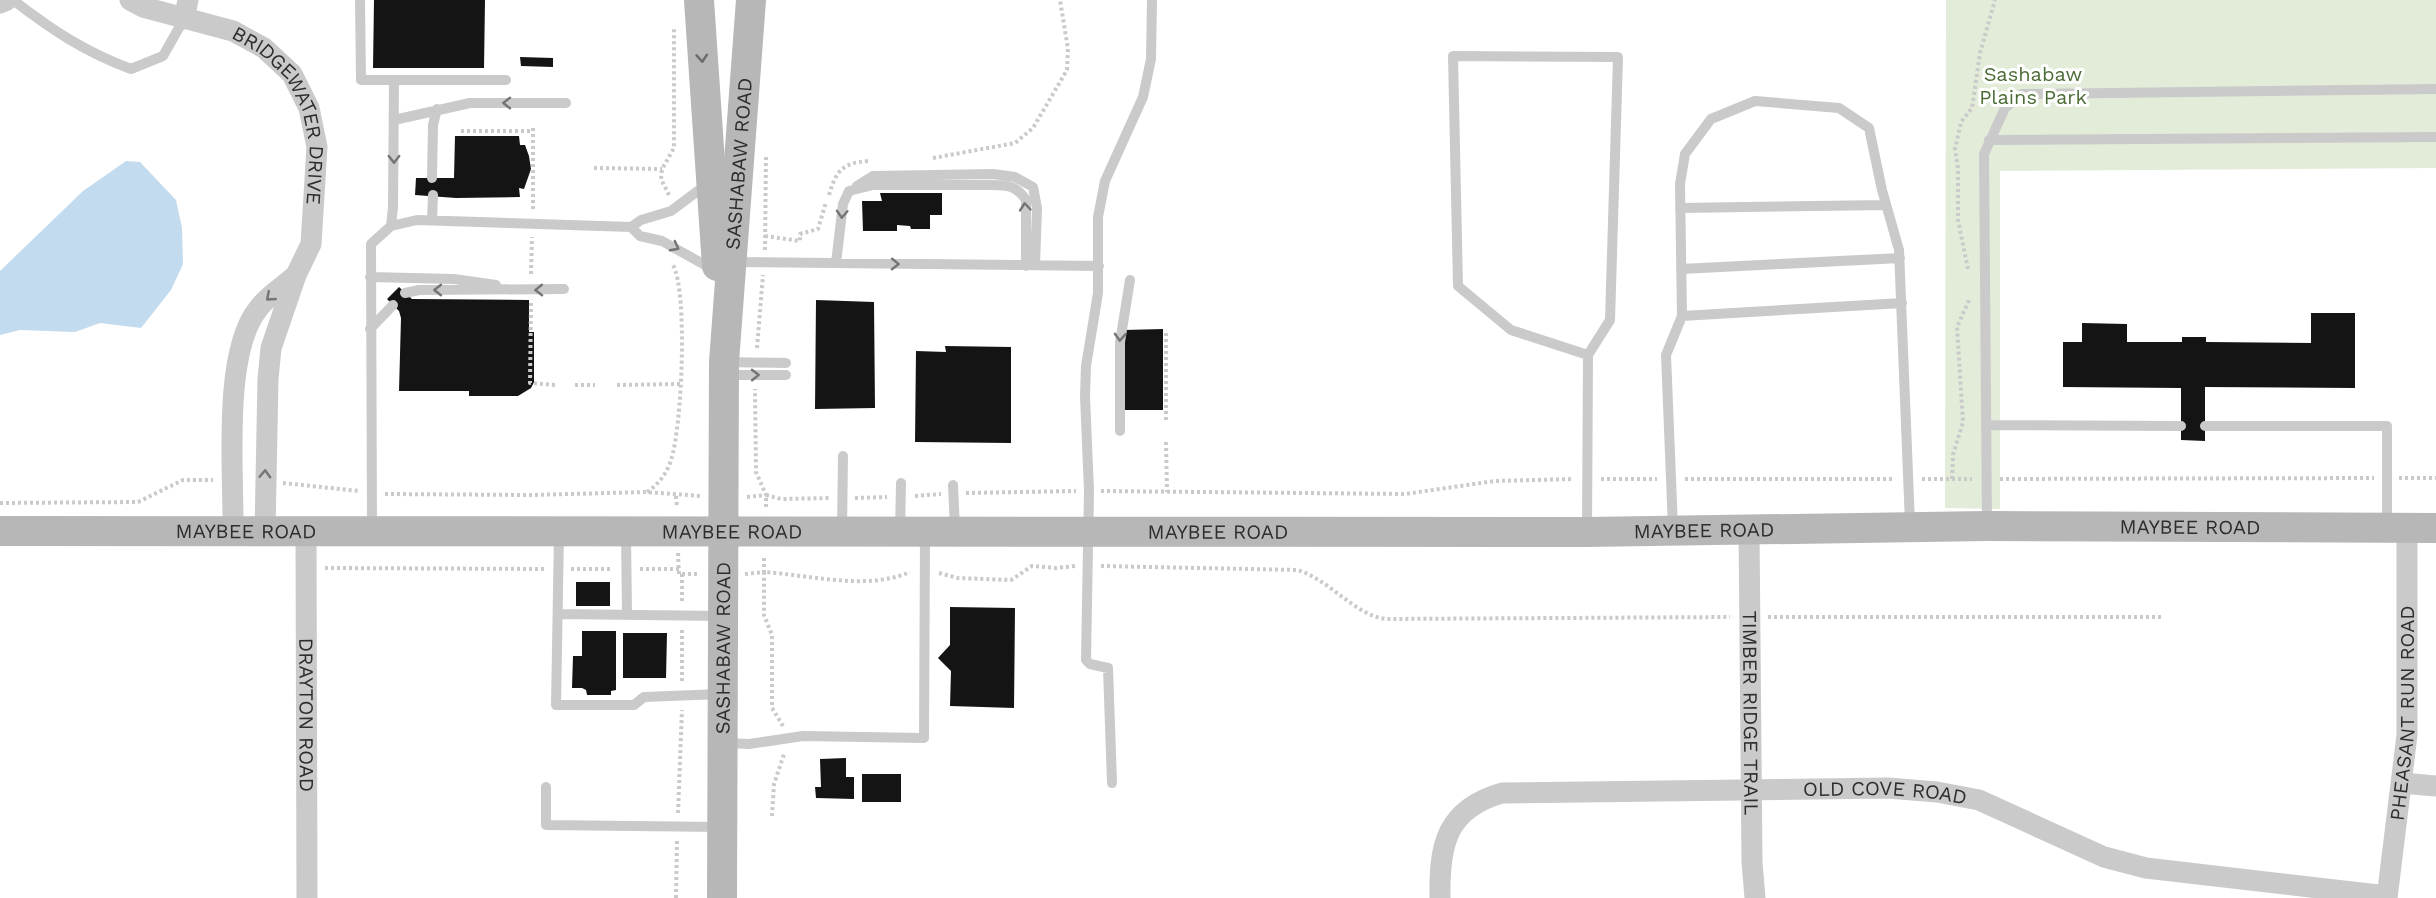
<svg xmlns="http://www.w3.org/2000/svg" width="2436" height="898" font-family="'Work Sans',sans-serif">
	<style>
		.green { fill: #e2ecd9 }
		.water { fill: #c3dbee }
		.building { fill: #141414 }
		.lines { fill: none; stroke-linecap: round; stroke-linejoin: round }
		.path { stroke: #cacaca; stroke-width: 4; stroke-dasharray: 3 3; stroke-linecap: butt }
		.lane { stroke: #cacaca; stroke-width: 10 }
		.street { stroke: #cacaca; stroke-width: 21 }
		.secondary { stroke: #b7b7b7; stroke-width: 30 }
		.oneway { stroke: #6b6b6b }
		.oneway2 { stroke: #747474 }
		.labels { text-anchor: middle; dominant-baseline: central; stroke-width: 6; stroke-linejoin: round; paint-order: stroke }
		.park-label { font-size: 20px; fill: #4d6d37; stroke: #fff }
		.street-label { font-size: 20px; fill: #2d2d2d; stroke: #fff }
	</style>
	<rect width="100%" height="100%" fill="#fff"/>
	<!-- green -->
	<path class="green" d="M1946,0H2436V168L2000,171V509L1945,508Z"/>
	<!-- water -->
	<path class="water" d="M126,161L140,162L176,200L182,228L183,264L171,290L141,328L100,323L75,332L20,330L0,335V271L83,191Z"/>
	<!-- building -->
	<path class="building" d="M374,0H485L484,68H373Z
		M520,57L553,58V67L521,66Z
		M455,136H519L520,145H525L529,156L531,169L524,189L519,188L520,197L456,198L415,195L416,178H454Z
		M880,193H942V215H930V229H911L910,226L897,225V231H863L862,201H882Z
		M399,287L412,299L529,300V332H534V382L531,388L518,396H469V391H399L401,318L399,311L387,299Z
		M816,300L874,302L875,408L815,409Z
		M2311,313H2355V388L2205,387V441L2181,440V388L2063,387V342H2082V323L2127,324V342H2182V337H2206V342L2311,343Z
		M1163,329V410H1125L1124,330Z
		M945,346L1011,347V443L915,442L916,351L946,352Z
		M576,582H610V606H576Z
		M950,607L1015,608L1014,708L950,706L951,671L938,658L950,645Z
		M582,631H616V690L611,691V695H587L586,690L582,688H572L573,656H582Z
		M623,633H667L666,678H623Z
		M846,758V777H854V799L816,798L815,787H821L820,759Z
		M862,774H901V802H862Z"/>
	<g class="lines">
		<!-- path -->
		<path class="path" d="M533,128V211
			M461,131H532
			M933,158L1015,143L1033,128L1067,70L1068,49L1060,0
			M594,168L662,169
			M669,195L661,179L662,169L674,148V28
			M829,195C836,171 842,163 868,161
			M765,236L800,241V234L818,229L826,202
			M765,250L766,155
			M1968,269L1958,220V168L1955,149L1961,122L1972,108L1980,53L1995,0
			M531,274L532,237
			M531,303L530,383L555,385
			M757,348L763,275
			M575,385H595
			M617,385L681,384
			M1166,420V330
			M1166,442L1167,492
			M2399,478H2436
			M1601,479H1657
			M1685,479H1894
			M1922,479H1972
			M1952,479L1953,455L1963,422L1957,327L1970,298
			M2000,479L2374,478
			M283,483L359,491
			M1101,491L1405,494L1495,481L1573,479
			M647,492C659,484 667,473 671,460C682,428 688,292 673,265
			M966,493L1076,491
			M385,494L531,495L646,492L701,496
			M676,496L677,507
			M915,496L941,494
			M747,497L766,495L756,472L755,389
			M855,498L887,497
			M0,503L138,502L183,480H213
			M766,507V495L781,499L830,498
			M678,553L679,574H699
			M1101,566L1298,570C1331,581 1356,616 1386,619L1730,617
			M325,568L546,569
			M571,569H612
			M640,569H679
			M939,573L958,578L1011,580L1032,566L1056,568L1075,566
			M682,574V603
			M745,574L764,572V556
			M1768,617H2163
			M682,681V629
			M783,726L772,708V635L764,615V572C811,575 866,591 910,572
			M678,813L682,710
			M772,816L774,784L784,754
			M676,898L677,841"/>
		<!-- lane -->
		<path class="lane" d="M13,0C52,30 85,52 131,69L163,56L184,19
			M360,0L361,80H506
			M394,120L470,103H566
			M1989,140L2436,137
			M432,178L433,125L437,109
			M857,186L873,176L993,174L1015,177L1033,187L1037,208L1035,265
			M1680,208L1886,205
			M432,220L433,195
			M391,226L393,207L394,80
			M631,227L640,236L662,241L712,269
			M732,262L1099,266
			M836,263L843,204L849,191L873,185H992C1008,185 1017,186 1026,200V266
			M1681,269L1900,258
			M370,277L454,279L496,285
			M405,293L419,290L564,289
			M1682,316L1902,303
			M370,329L393,305
			M726,362L786,363
			M725,375H786
			M1986,425L2181,426
			M2205,426H2387V527
			M1120,431V342L1130,280
			M953,485L955,529
			M1987,525L1984,154L2005,108L2022,94L2436,89
			M1673,528L1666,355L1682,316L1680,184L1685,154L1711,119L1755,101L1839,108L1869,128L1882,190L1899,250L1910,524
			M372,529L371,244L391,226L417,220L631,227L641,220L671,211L707,184
			M842,531L843,456
			M900,531L901,483
			M1587,532L1588,355L1511,330L1458,286L1453,56L1618,57L1610,320L1588,355
			M559,533L556,705H634L644,697L721,694
			M626,533L627,615
			M558,614L723,616
			M726,743L749,744L803,736L924,738L925,535
			M1112,783L1108,668L1090,664L1086,660L1089,491L1085,396L1086,366L1098,293V217L1105,181L1143,97L1151,59L1152,0
			M546,787V825L721,827"/>
		<!-- street -->
		<g class="street">
			<path id="s1" d="M130,0L143,7L233,31L264,48L292,74L309,108L317,147L311,244L296,275"/>
			<path d="M0,3L7,0"/>
			<path d="M184,19L188,0"/>
			<path id="s2" d="M1749,529L1752,862L1755,898"/>
			<path d="M233,532C234,474 222,354 258,309C267,296 284,286 296,275L271,348L268,379L265,532"/>
			<path id="s3" d="M306,532L307,898"/>
			<path d="M2402,783L2436,786"/>
			<path id="s4" d="M1440,898C1439,845 1446,809 1502,793L1888,788L1937,792L1979,800L2104,857L2146,868L2387,896"/>
			<path id="s5" d="M2387,898L2407,735V529"/>
		</g>
		<!-- secondary -->
		<g class="secondary">
			<path d="M699,0L717,266"/>
			<path id="s6" d="M0,531L1587,532L1987,526L2436,528"/>
			<path id="s7" d="M722,898L724,362L751,0"/>
		</g>
	</g>
	<!-- one-way arrows -->
	<defs><path id="oneway-chevron" d="M-2-3.5L2.5 0L-2 3.5" fill="none" stroke-width="1.6" stroke-linecap="round" stroke-linejoin="round" transform="scale(1.5)"/></defs>
	<use class="oneway" href="#oneway-chevron" transform="translate(702 58) rotate(86)"/>
	<g class="oneway2">
		<use href="#oneway-chevron" transform="translate(507 103) rotate(180)"/>
		<use href="#oneway-chevron" transform="translate(394 159) rotate(90)"/>
		<use href="#oneway-chevron" transform="translate(1025 207) rotate(-95)"/>
		<use href="#oneway-chevron" transform="translate(842 214) rotate(93)"/>
		<use href="#oneway-chevron" transform="translate(675 247) rotate(28)"/>
		<use href="#oneway-chevron" transform="translate(895 264) rotate(1)"/>
		<use href="#oneway-chevron" transform="translate(438 290) rotate(-180)"/>
		<use href="#oneway-chevron" transform="translate(539 290) rotate(179)"/>
		<use href="#oneway-chevron" transform="translate(270 297) rotate(139)"/>
		<use href="#oneway-chevron" transform="translate(1120 337) rotate(93)"/>
		<use href="#oneway-chevron" transform="translate(755 375) rotate(-1)"/>
		<use href="#oneway-chevron" transform="translate(265 474) rotate(-88)"/>
	</g>
	<g class="labels">
		<!-- park labels -->
		<g class="park-label">
			<text x="2033" y="74">Sashabaw<tspan x="2033" dy="23">Plains Park</tspan></text>
		</g>
		<!-- street labels -->
		<g class="street-label">
			<text stroke="none"><textPath href="#s1" startOffset="213">BRIDGEWATER DRIVE</textPath></text>
			<text stroke="none"><textPath href="#s7" startOffset="735">SASHABAW ROAD</textPath></text>
			<text stroke="none"><textPath href="#s6" startOffset="2190">MAYBEE ROAD</textPath></text>
			<text stroke="none"><textPath href="#s6" startOffset="1704">MAYBEE ROAD</textPath></text>
			<text stroke="none"><textPath href="#s6" startOffset="246">MAYBEE ROAD</textPath></text>
			<text stroke="none"><textPath href="#s6" startOffset="732">MAYBEE ROAD</textPath></text>
			<text stroke="none"><textPath href="#s6" startOffset="1218">MAYBEE ROAD</textPath></text>
			<text stroke="none"><textPath href="#s7" startOffset="250">SASHABAW ROAD</textPath></text>
			<text stroke="none"><textPath href="#s2" startOffset="184">TIMBER RIDGE TRAIL</textPath></text>
			<text stroke="none"><textPath href="#s5" startOffset="186">PHEASANT RUN ROAD</textPath></text>
			<text stroke="none"><textPath href="#s3" startOffset="183">DRAYTON ROAD</textPath></text>
			<text stroke="none"><textPath href="#s4" startOffset="518">OLD COVE ROAD</textPath></text>
		</g>
	</g>
</svg>
